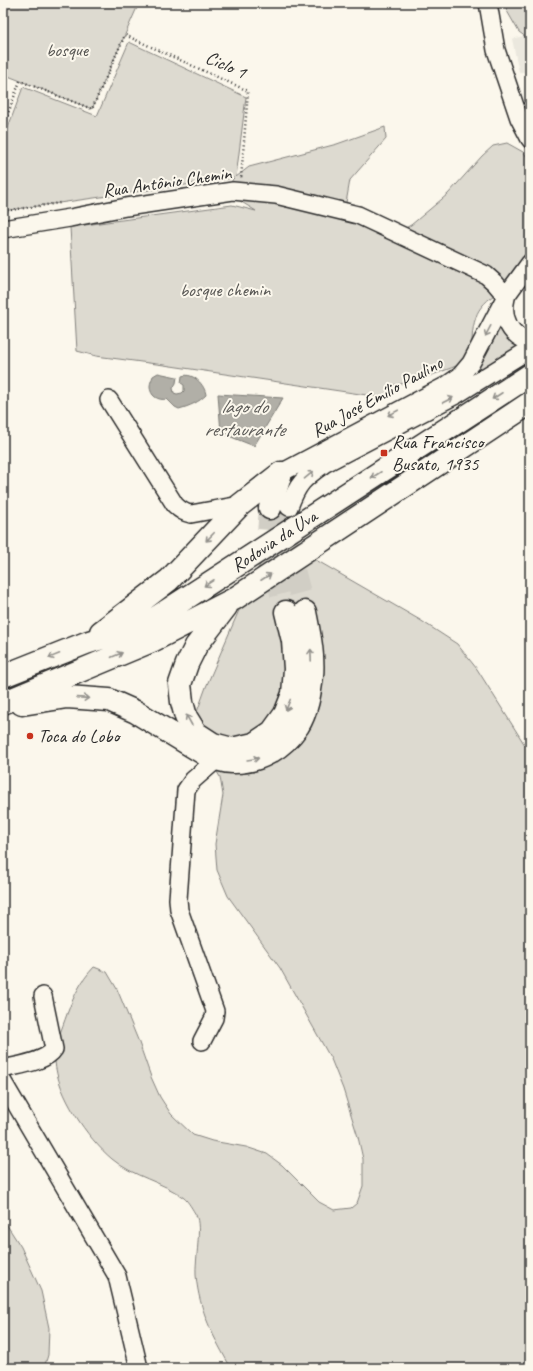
<svg xmlns="http://www.w3.org/2000/svg" width="533" height="1371" font-family="Caveat,sans-serif">
	<style>
		.built { fill: #ebe8de }
		.green { fill: #dddad0; stroke: #84827e }
		.water { fill: #b1afa7; stroke: #7b7a75 }
		.lines { fill: none; stroke-linecap: round; stroke-linejoin: round }
		.major-tunnel { stroke: #d1cec5; stroke-width: 22; stroke-dasharray: 22 11; stroke-linecap: butt }
		.minor-casing { stroke: #2b2b2b; stroke-width: 20 }
		.major-casing { stroke: #2b2b2b; stroke-width: 25 }
		.path { stroke: #2b2b2b; stroke-width: 2.5; stroke-dasharray: 1 3; stroke-linecap: butt }
		.minor { stroke: #fbf7ec; stroke-width: 17 }
		.major { stroke: #fbf7ec; stroke-width: 22 }
		.oneway { stroke: #93918c }
		.poi-dot { fill: #c8321e; stroke: #fbf7ec; stroke-width: 1.5 }
		.labels { text-anchor: middle; dominant-baseline: central; stroke-width: 4; stroke-linejoin: round; paint-order: stroke }
		.park-label { font-size: 19px; fill: #585754; stroke: #fbf7ec }
		.street-label { font-size: 19px; fill: #2b2b2b; stroke: #fbf7ec }
		.poi-label { font-size: 19px; fill: #2b2b2b; stroke: #fbf7ec; text-anchor: start }
		.water-label { font-size: 20px; font-style: italic; fill: #5a5956; stroke: #fbf7ec }
	</style>
	<rect width="100%" height="100%" fill="#fbf7ec"/>
	<filter id="ink" filterUnits="userSpaceOnUse"><feTurbulence type="fractalNoise" baseFrequency=".025" numOctaves="2"/><feDisplacementMap in="SourceGraphic" scale="8" xChannelSelector="R" yChannelSelector="G"/><feConvolveMatrix kernelMatrix="1 2 1 2 8 2 1 2 1" color-interpolation-filters="sRGB"/></filter>
	<g filter="url(#ink)">
		<!-- built -->
		<path class="built" d="M530,34V78L528,72H519L512,39Z"/>
		<!-- green -->
		<path class="green" d="M3,3H139L92,109L3,74Z
			M505,3H530V40L519,32L507,11Z
			M129,42L246,97L236,177L249,167L337,144L385,127L386,139L357,172L350,180L346,203L352,216L394,234L411,225L448,194L482,156L493,146L507,143L523,152L530,160V273C514,283 481,298 476,317C471,331 472,345 472,360C445,370 418,382 389,386L387,398L164,365L96,356L77,351L70,227L232,205L256,211L240,201L234,194L232,180L234,178L3,211V141L23,87L97,116Z
			M496,325L521,349L474,375Z
			M278,549L294,550L309,556L420,620L457,644L477,669L530,753V1368H231C214,1338 199,1311 196,1275C195,1260 202,1227 196,1215C193,1210 188,1201 184,1198C162,1181 133,1177 112,1159C87,1138 57,1094 55,1061C54,1045 62,1029 67,1014C74,996 80,982 94,967L107,972L117,989L138,1040L151,1077L160,1097L171,1114L193,1135L212,1141L246,1147L267,1154L282,1165L319,1202L334,1210L351,1208L357,1203L363,1186V1159L358,1137L343,1089L331,1059L280,968L228,896L217,870L215,844L223,795L220,777L200,743L196,727L197,712L206,687L255,573L266,555Z
			M3,1219L21,1247L41,1291L49,1328L48,1355L44,1368H3Z"/>
		<!-- water -->
		<path class="water" d="M158,373L177,377L176,383L173,388L174,393L177,394L182,393L184,391V385L181,383L182,376C193,372 205,385 206,395C199,402 190,406 179,409L175,407L167,399C158,401 150,396 150,386C150,383 152,379 153,376Z
			M218,394L283,398L254,446L221,433Z"/>
		<g class="lines">
			<!-- major-tunnel -->
			<path class="major-tunnel" d="M289,507L286,524L288,547L305,612
				M270,508L268,534L271,557L286,612"/>
			<!-- minor casing -->
			<g class="minor-casing">
				<path id="minor" d="M488,3L496,50L519,118L530,139
					M3,229L70,218L126,207L233,191L276,195L358,215L486,275L495,283L506,296
					M506,298C501,318 510,336 530,342
					M109,400L175,505C180,510 184,513 191,514L240,505
					M281,473L447,385L460,376L471,363L506,296L530,263
					M289,507C298,483 303,479 324,464L456,395L530,349
					M202,1041L214,1018L215,1011L179,910L178,899L186,790L193,780L217,759
					M3,1069C18,1065 46,1062 54,1049L43,996
					M3,1082L117,1276L139,1368"/>
			</g>
			<!-- major casing -->
			<g class="major-casing">
				<path id="major" d="M270,508L281,473
					M226,607L196,646L187,664L180,684L182,702L186,717L196,733L213,744L232,749L254,744L272,732L285,714L293,694L295,669L293,641L286,612
					M101,632L169,580L240,505L281,473
					M3,676L86,643L133,628L157,617L530,375
					M3,703L154,640L234,599L530,403
					M22,704L67,697L109,700L136,712L205,754C214,758 222,762 232,762C259,763 283,748 298,726C307,712 310,692 312,676C314,655 309,633 305,612"/>
			</g>
			<!-- path -->
			<path class="path" d="M3,127L20,81L92,109L125,35L248,91L241,179
				M3,211L60,203"/>
			<!-- minor -->
			<use href="#minor" class="minor"/>
			<!-- major -->
			<use href="#major" class="major"/>
		</g>
		<!-- one-way arrows -->
		<defs><path id="oneway-shaft" d="M-6 0H5M1.5-3L5.5 0L1.5 3" fill="none" stroke-width="1.6" stroke-linecap="round" stroke-linejoin="round"/></defs>
		<g class="oneway">
			<use href="#oneway-shaft" transform="translate(488 331) rotate(118)"/>
			<use href="#oneway-shaft" transform="translate(497 396) rotate(147)"/>
			<use href="#oneway-shaft" transform="translate(448 400) rotate(-27)"/>
			<use href="#oneway-shaft" transform="translate(393 413) rotate(152)"/>
			<use href="#oneway-shaft" transform="translate(309 475) rotate(-40)"/>
			<use href="#oneway-shaft" transform="translate(376 475) rotate(147)"/>
			<use href="#oneway-shaft" transform="translate(210 537) rotate(134)"/>
			<use href="#oneway-shaft" transform="translate(266 577) rotate(-33)"/>
			<use href="#oneway-shaft" transform="translate(209 583) rotate(147)"/>
			<use href="#oneway-shaft" transform="translate(117 655) rotate(-23)"/>
			<use href="#oneway-shaft" transform="translate(311 655) rotate(-92)"/>
			<use href="#oneway-shaft" transform="translate(54 656) rotate(158)"/>
			<use href="#oneway-shaft" transform="translate(83 698) rotate(4)"/>
			<use href="#oneway-shaft" transform="translate(288 705) rotate(112)"/>
			<use href="#oneway-shaft" transform="translate(189 720) rotate(-119)"/>
			<use href="#oneway-shaft" transform="translate(253 759) rotate(-9)"/>
		</g>
	</g>
	<!-- markers -->
	<g class="poi-dot">
		<rect x="380" y="449" width="8" height="8" rx="2"/>
		<circle cx="30" cy="736" r="4"/>
	</g>
	<g class="labels">
		<!-- park labels -->
		<g class="park-label">
			<text x="67" y="50">bosque</text>
			<text x="225" y="290">bosque chemin</text>
		</g>
		<!-- street labels -->
		<g class="street-label">
			<text transform="translate(226 65) rotate(24)">Ciclo 1</text>
			<text transform="translate(167 182) rotate(-8)">Rua Antônio Chemin</text>
			<text transform="translate(377 397) rotate(-29)">Rua José Emílio Paulino</text>
			<text transform="translate(274 541) rotate(-33)">Rodovia da Uva</text>
		</g>
		<!-- poi labels -->
		<g class="poi-label">
			<text x="392" y="442">Rua Francisco<tspan x="392" dy="22">Busato, 1935</tspan></text>
			<text x="38" y="736">Toca do Lobo</text>
		</g>
		<!-- water labels -->
		<g class="water-label">
			<text x="244" y="406">lago do<tspan x="244" dy="23">restaurante</tspan></text>
		</g>
	</g>
	<!-- margin -->
	<rect width="533" height="1371" fill="none" stroke="#fbf7ec" stroke-width="16"/>
	<rect x="8" y="8" width="517" height="1355" fill="none" stroke="#2b2b2b" stroke-width="1.5" filter="url(#ink)"/>
</svg>
